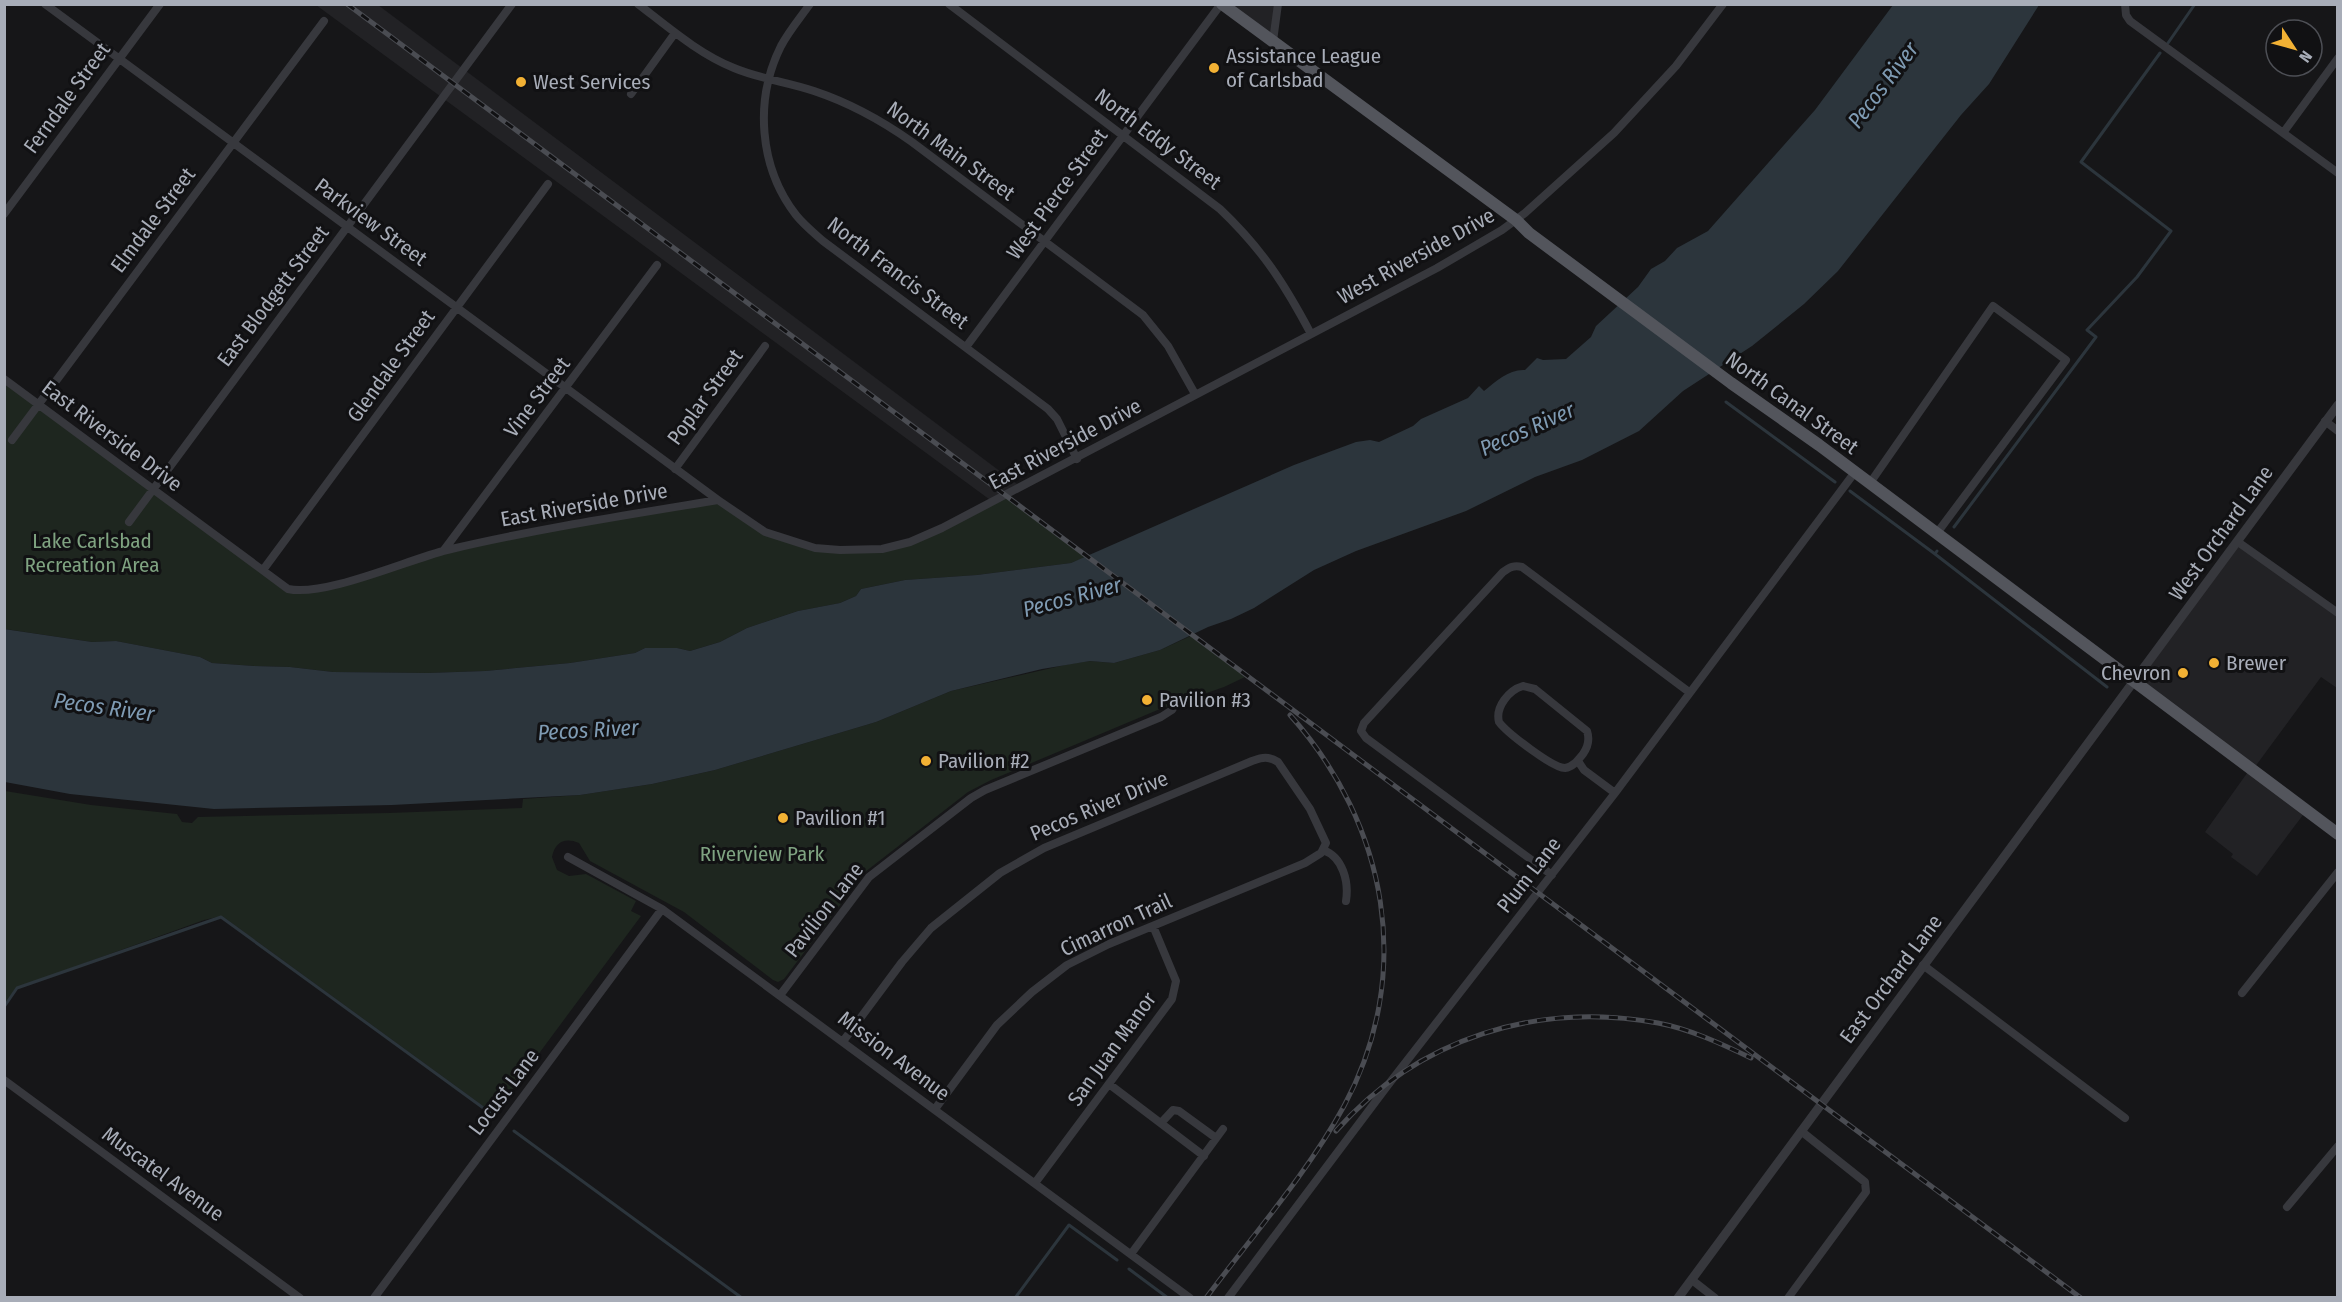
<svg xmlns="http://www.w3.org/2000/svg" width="2342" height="1302" font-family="'Fira Sans Condensed',sans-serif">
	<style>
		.built { fill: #222225 }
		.green { fill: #1e261f }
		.water { fill: #2c353c }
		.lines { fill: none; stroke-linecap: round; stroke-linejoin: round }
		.stream { stroke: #2c353c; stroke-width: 3 }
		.minor { stroke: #37383d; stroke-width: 8 }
		.tertiary { stroke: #37383d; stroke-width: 9 }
		.primary { stroke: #53555c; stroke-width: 12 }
		.rail-casing { stroke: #4a4c52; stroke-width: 5 }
		.rail { stroke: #111113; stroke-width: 3; stroke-dasharray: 9; stroke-linecap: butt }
		.poi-dot { fill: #f2b134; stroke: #111113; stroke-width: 2 }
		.labels { text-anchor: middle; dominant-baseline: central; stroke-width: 6; stroke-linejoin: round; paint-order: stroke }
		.poi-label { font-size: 21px; fill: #a8adb8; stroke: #111113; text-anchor: start }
		.street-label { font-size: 21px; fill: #a8adb8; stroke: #111113 }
		.park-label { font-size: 21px; fill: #7fa381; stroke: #111113 }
		.water-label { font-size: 22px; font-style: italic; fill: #7f9bb3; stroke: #111113 }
	</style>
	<rect width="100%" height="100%" fill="#161618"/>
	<!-- built -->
	<path class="built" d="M316,5H378L1021,487L993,502Z
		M1222,5H1278L1273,41Z
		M2238,542L2337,613V688L2321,677L2252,771L2306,811L2257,876L2231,857L2233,854L2205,832L2250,769L2134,682Z"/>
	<!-- green -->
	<path class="green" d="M4,379L288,589H315L444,551L718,500L748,523L815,548L896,546L1006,496L1089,556L1071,563L977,575L905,580L861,589L856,596L840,603L798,611L747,628L720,642L690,651L677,648H645L635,653L570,663L485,671L428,673L333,672L290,667L254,666L212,663L200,657L116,641L92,642L5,629Z
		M1193,635L1245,677L1224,687L1160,709L991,780L968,792L865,872L784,979L778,982L773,980L684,912L590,861L579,843C565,837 555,842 552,857L557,870L569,876L586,874L636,901L631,911L641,916L494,1114L222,916L204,920L16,988L5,1004V791L91,805L177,814L182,822L192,823L198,817L389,813L522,808L523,799L580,795L652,784L715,770L876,722L951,691L1069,664L1090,661L1114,663L1160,650Z"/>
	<!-- water -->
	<path class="water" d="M1893,5H2039L1989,84L1961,115L1838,271L1804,304L1752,346L1683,391L1639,431L1582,460L1535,477L1466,511L1356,551L1314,570L1254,608L1231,619L1208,627L1160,650L1114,663L1090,661L1042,669L951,691L876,722L715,770L652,784L580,795L392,805L214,809L70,794L5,782L4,629L92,642L116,641L200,657L212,663L254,666L290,667L333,672L428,673L485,671L570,663L635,653L645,648H677L690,651L720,642L747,628L798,611L840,603L856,596L861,589L905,580L977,575L1071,563L1294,465L1356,442L1370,440L1379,442L1413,426L1421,419L1468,398L1479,386L1484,391C1496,381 1509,369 1525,370L1537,358L1543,360L1566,359L1591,337L1596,326L1638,287L1651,269L1665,261L1677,248L1708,231L1815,110Z"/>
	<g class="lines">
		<!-- stream -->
		<path class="stream" d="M2168,43L2195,4
			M1726,402L1835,482
			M1850,491L1935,554L1937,551
			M1954,527L2096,337L2087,330L2137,277L2171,231L2081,162L2160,53
			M1935,554L2107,687
			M4,1007L17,988L221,917L493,1115
			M514,1131L742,1298
			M1129,1269L1168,1298
			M1015,1298L1069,1225L1117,1260"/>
		<!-- minor -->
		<path class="minor" d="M45,4L718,500
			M638,4C668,27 699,54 734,68C760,79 788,82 814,91C850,103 881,120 912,142L1143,315L1168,346L1195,394
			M810,4C800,18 789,31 781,46C754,100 759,167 796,215C804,225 814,233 823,241L1048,409L1057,419L1077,459
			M949,4L1220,209C1262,249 1284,283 1311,334
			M2125,4L2126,15L2130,21L2338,173
			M1273,41L1278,4
			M631,94L675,33
			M2283,133L2338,58
			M4,214L160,4
			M966,347L1221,4
			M4,379L288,589C325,597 407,560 447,550C536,529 627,515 718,500L765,532L815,548L840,550L882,549L910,542L942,528L1437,268L1502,230L1525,213L1614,133L1676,66L1723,4
			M2325,421L2338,431
			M12,440L324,21
			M675,469L765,346
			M1870,483L1993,306L2066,360L1937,533
			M129,522L512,4
			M2238,542L2338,613
			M444,550L657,265
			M263,570L548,184
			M1523,686L1535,689L1587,731C1590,740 1588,747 1583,754C1578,760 1573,767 1565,768C1553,768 1507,733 1499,722C1495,707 1509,690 1523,686Z
			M1578,761L1584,770L1615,793
			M1323,850C1343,857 1349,882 1346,901
			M568,857L662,909L1190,1298
			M1552,875L1366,738L1361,731L1364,723L1503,572C1510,567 1514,565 1522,567L1689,692
			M1923,965L2125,1118
			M2242,993L2338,872
			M781,994L869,877L971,798L985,790L1161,717L1172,710L1180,697
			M844,1040L902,962L931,928L1000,873L1044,848L1252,761C1263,757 1268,756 1278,762L1310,809L1326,843L1321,853L1305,863L1109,944L1067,965L1032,992L997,1025L935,1109
			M4,1080L300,1298
			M1109,1084L1204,1156
			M1161,1123L1173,1110L1179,1111L1216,1138
			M1035,1183L1172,999L1176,981L1153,926
			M2287,1207L2338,1146
			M1131,1254L1223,1129
			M1692,1280L1715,1298
			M374,1298L662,909
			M1228,1298L1388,1085L1615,793L1855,472
			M1788,1298L1866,1192L1865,1182L1801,1131"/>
		<!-- tertiary -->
		<path class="tertiary" d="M1678,1298L2338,405"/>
		<!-- primary -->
		<path class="primary" d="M1222,4L1516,220L1529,233L1731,383L1819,445L2338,834"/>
		<!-- rail casing -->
		<g class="rail-casing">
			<path id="rail" d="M347,4L2081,1298
				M1336,1131C1418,1038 1537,1001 1658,1023C1690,1029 1722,1044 1751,1058
				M1206,1298C1252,1236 1307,1174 1344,1106C1415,974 1388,825 1290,715"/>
		</g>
		<!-- rail -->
		<use href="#rail" class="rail"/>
	</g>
	<!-- markers -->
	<g class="poi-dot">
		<circle cx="1214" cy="68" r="6"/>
		<circle cx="521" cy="82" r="6"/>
		<circle cx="2214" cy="663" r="6"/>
		<circle cx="2183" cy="673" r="6"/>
		<circle cx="1147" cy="700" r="6"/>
		<circle cx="926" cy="761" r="6"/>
		<circle cx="783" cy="818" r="6"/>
	</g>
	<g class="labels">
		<!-- poi labels -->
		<g class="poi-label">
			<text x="1226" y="56">Assistance League<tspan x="1226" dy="24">of Carlsbad</tspan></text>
			<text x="533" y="82">West Services</text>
			<text x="2226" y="663">Brewer</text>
			<text x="2171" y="673" text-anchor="end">Chevron</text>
			<text x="1159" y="700">Pavilion #3</text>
			<text x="938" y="761">Pavilion #2</text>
			<text x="795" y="818">Pavilion #1</text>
		</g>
		<!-- street labels -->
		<g class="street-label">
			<text transform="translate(67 98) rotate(-54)">Ferndale Street</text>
			<text transform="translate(1158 139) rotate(37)">North Eddy Street</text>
			<text transform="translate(951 151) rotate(36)">North Main Street</text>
			<text transform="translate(1057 194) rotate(-54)">West Pierce Street</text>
			<text transform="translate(153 220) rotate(-53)">Elmdale Street</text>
			<text transform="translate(371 222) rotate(36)">Parkview Street</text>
			<text transform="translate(1416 256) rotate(-29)">West Riverside Drive</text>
			<text transform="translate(898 273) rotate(37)">North Francis Street</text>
			<text transform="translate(273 296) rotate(-53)">East Blodgett Street</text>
			<text transform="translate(391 366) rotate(-54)">Glendale Street</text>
			<text transform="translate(537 397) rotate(-53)">Vine Street</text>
			<text transform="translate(705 397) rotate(-54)">Poplar Street</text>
			<text transform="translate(1792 403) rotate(36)">North Canal Street</text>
			<text transform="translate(112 436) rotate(37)">East Riverside Drive</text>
			<text transform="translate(1065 444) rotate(-28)">East Riverside Drive</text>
			<text transform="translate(584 505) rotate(-10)">East Riverside Drive</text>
			<text transform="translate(2221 533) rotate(-54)">West Orchard Lane</text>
			<text transform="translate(1099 806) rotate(-23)">Pecos River Drive</text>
			<text transform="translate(1529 875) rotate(-52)">Plum Lane</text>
			<text transform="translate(824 910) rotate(-52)">Pavilion Lane</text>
			<text transform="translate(1116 925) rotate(-25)">Cimarron Trail</text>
			<text transform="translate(1891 979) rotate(-53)">East Orchard Lane</text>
			<text transform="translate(1112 1049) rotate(-54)">San Juan Manor</text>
			<text transform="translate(894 1056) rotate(37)">Mission Avenue</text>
			<text transform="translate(504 1092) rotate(-53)">Locust Lane</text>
			<text transform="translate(163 1174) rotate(36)">Muscatel Avenue</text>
		</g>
		<!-- park labels -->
		<g class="park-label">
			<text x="92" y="541">Lake Carlsbad<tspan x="92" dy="24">Recreation Area</tspan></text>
			<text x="762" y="854">Riverview Park</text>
		</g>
		<!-- water labels -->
		<g class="water-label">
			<text transform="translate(1883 85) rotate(-53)">Pecos River</text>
			<text transform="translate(1527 429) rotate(-24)">Pecos River</text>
			<text transform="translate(1072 597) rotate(-15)">Pecos River</text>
			<text transform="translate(104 707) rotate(8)">Pecos River</text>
			<text transform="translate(588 730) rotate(-3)">Pecos River</text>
		</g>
	</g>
	<!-- border -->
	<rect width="2342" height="1302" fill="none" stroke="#a8adb8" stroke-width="12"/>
	<!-- north arrow -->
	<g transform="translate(2294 48) rotate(126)"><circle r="28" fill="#111113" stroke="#4d4f55" stroke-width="1.5"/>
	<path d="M0-4.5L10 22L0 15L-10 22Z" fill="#f2b134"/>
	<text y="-9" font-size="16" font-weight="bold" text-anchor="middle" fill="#a8adb8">N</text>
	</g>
</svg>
